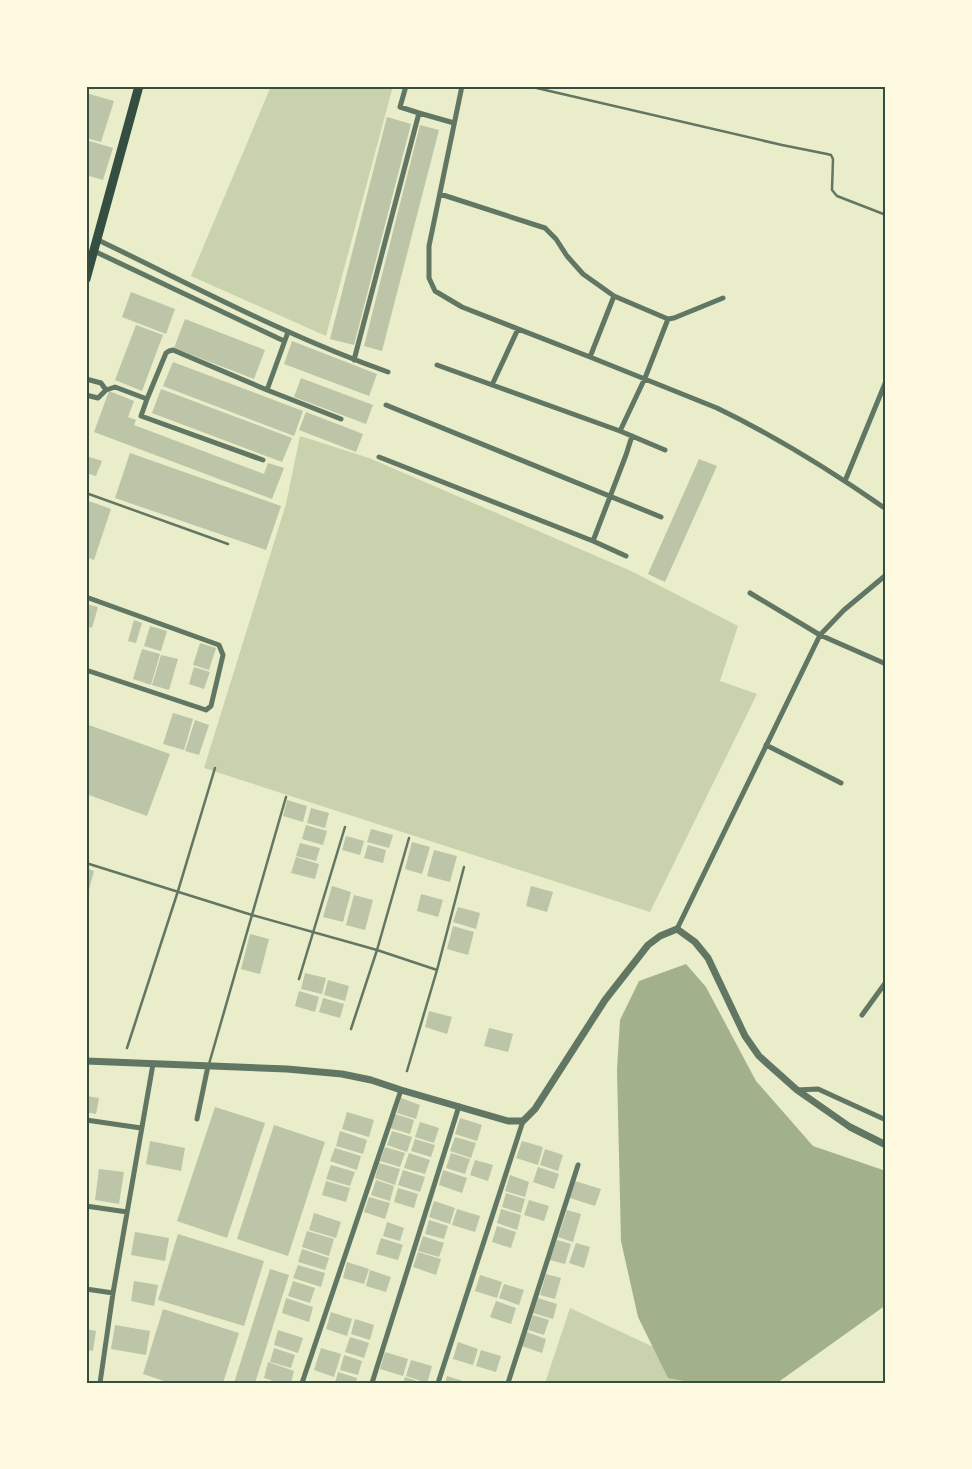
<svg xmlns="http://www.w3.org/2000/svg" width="972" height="1469" font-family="'Titillium Web',sans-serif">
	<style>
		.green { fill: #cad2ad }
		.water { fill: #a3b18a }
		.building { fill: #bcc5a7 }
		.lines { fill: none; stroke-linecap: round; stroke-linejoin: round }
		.service { stroke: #617663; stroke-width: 2.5 }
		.minor { stroke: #617663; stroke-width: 5 }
		.tertiary { stroke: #617663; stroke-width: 7 }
		.primary { stroke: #344e41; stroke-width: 9 }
		.neatline { fill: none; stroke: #344e41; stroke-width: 2 }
	</style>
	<rect width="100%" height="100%" fill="#e9edc9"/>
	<!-- green -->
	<path class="green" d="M271,86H393L326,336L191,276Z
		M300,436L369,458L631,571L738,626L720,681L757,694L650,912L204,768L286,504Z
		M570,1308L696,1367L749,1383H545Z"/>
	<!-- water -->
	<path class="water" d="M686,964L706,987L756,1081L813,1146L886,1171V1305L777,1383H695L668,1378L638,1317L621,1241L617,1070L620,1020L639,981Z"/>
	<!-- building -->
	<path class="building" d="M86,93L114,101L101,142L86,138Z
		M387,117L411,124L354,345L330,339Z
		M420,125L439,130L382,351L364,346Z
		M86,140L113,148L103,180L86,175Z
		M131,292L175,309L166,334L122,317Z
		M185,319L265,350L254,379L174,348Z
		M136,325L163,335L142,391L115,380Z
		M292,341L377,374L369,396L284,364Z
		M173,362L303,411L294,436L163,386Z
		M301,378L373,405L366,424L294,397Z
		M161,389L292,438L282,462L152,413Z
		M109,391L134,401L128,417L136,420L134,425L264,474L268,463L284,468L272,499L94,432Z
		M306,412L363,434L356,452L299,430Z
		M130,453L281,506L266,550L115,498Z
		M86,456L102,461L96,476L86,473Z
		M699,459L717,466L665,582L648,574Z
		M86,500L111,509L94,560L86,557Z
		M86,604L98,607L92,628L86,626Z
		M134,620L142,623L136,643L128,641Z
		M150,626L167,631L161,651L144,646Z
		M200,643L216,648L209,670L193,665Z
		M142,649L160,654L151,685L133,679Z
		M161,655L178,659L169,690L152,685Z
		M194,667L210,672L204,689L189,684Z
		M173,713L193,719L184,750L163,744Z
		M195,720L209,725L199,755L185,751Z
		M86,724L170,754L147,816L86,794Z
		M287,800L307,806L303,822L283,816Z
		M311,808L329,813L325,828L307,823Z
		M306,825L327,831L323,845L302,839Z
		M371,829L393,835L389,848L367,842Z
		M346,836L364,841L360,855L342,850Z
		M412,842L430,847L422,874L405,869Z
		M300,843L320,848L316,861L296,856Z
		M368,845L386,850L383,863L364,858Z
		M434,850L457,856L450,882L427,876Z
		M296,857L319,864L315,879L291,873Z
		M86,868L94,871L87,897H86Z
		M332,886L351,892L343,922L323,917Z
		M531,886L553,892L547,912L526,906Z
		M421,894L443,900L438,917L417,911Z
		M354,895L373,900L365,930L346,925Z
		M458,907L480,913L476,929L453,922Z
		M453,926L474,932L468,955L447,949Z
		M250,934L269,939L260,974L241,969Z
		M305,973L326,978L322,994L301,989Z
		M328,980L349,986L345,1001L324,995Z
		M299,991L319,997L315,1012L295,1006Z
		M323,998L344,1004L340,1018L319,1012Z
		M429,1011L452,1017L447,1034L425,1027Z
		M489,1028L513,1034L508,1052L484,1046Z
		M86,1096L99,1098L96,1114L86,1112Z
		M401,1098L420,1105L416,1119L397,1113Z
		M215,1107L265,1123L227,1238L177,1221Z
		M347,1112L374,1120L369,1137L342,1129Z
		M395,1114L414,1120L410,1134L390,1128Z
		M460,1118L482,1125L477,1141L455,1134Z
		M420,1122L439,1128L434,1143L415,1137Z
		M274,1125L325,1142L288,1256L237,1239Z
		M340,1131L367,1140L363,1154L336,1146Z
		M392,1131L412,1137L407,1152L387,1145Z
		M455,1137L476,1143L471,1158L450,1151Z
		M415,1139L435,1145L431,1157L411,1151Z
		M150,1141L185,1148L181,1171L146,1164Z
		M522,1141L543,1147L538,1165L516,1158Z
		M385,1147L405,1153L400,1167L380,1161Z
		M335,1148L361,1156L357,1170L330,1161Z
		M545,1149L563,1155L558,1171L540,1165Z
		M409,1153L430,1160L425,1174L404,1168Z
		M451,1153L470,1159L465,1174L446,1168Z
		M475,1160L493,1165L488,1181L470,1175Z
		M379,1163L400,1169L395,1185L375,1178Z
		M331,1165L355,1172L350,1186L326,1179Z
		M538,1167L559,1174L554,1189L533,1182Z
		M99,1169L124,1172L119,1204L95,1200Z
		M403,1170L425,1177L420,1192L398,1185Z
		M443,1170L467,1178L462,1193L439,1185Z
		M510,1175L529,1182L525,1197L505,1191Z
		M376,1180L394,1186L390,1201L371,1195Z
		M326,1181L350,1188L346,1202L322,1195Z
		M575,1181L601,1189L595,1206L570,1198Z
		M398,1188L418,1194L414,1208L394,1202Z
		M506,1193L525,1199L521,1213L502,1207Z
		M369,1197L390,1203L385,1219L364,1212Z
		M529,1200L549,1206L544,1221L524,1215Z
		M434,1201L455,1208L450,1224L429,1217Z
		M457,1209L480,1216L475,1232L452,1225Z
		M501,1209L521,1215L517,1230L497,1223Z
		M567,1210L581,1214L573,1242L558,1237Z
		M314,1213L341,1222L336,1238L309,1230Z
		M429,1220L448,1226L444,1239L425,1234Z
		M387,1222L404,1228L400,1241L383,1236Z
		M497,1226L516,1232L511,1248L492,1242Z
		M307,1231L334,1239L329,1256L302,1247Z
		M135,1232L169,1238L165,1261L131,1255Z
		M178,1234L264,1261L244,1326L158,1300Z
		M423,1236L444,1243L439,1257L418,1251Z
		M381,1238L403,1245L398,1260L376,1254Z
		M557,1240L571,1244L565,1264L550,1260Z
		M576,1243L590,1247L584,1268L569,1263Z
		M302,1249L329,1258L325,1270L298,1262Z
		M418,1252L441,1259L436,1275L413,1267Z
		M347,1262L369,1269L364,1284L343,1278Z
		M298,1265L325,1273L321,1287L293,1278Z
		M270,1269L289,1275L255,1383H234Z
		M370,1270L391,1277L386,1292L366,1286Z
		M546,1274L561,1278L555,1299L540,1295Z
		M480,1275L502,1282L497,1298L475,1291Z
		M134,1281L158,1285L154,1306L131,1301Z
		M293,1281L315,1288L310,1303L288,1296Z
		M504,1284L524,1290L519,1305L499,1298Z
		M286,1298L313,1307L309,1322L282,1313Z
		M538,1298L557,1304L553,1319L533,1313Z
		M496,1301L516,1308L511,1324L490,1317Z
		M163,1309L239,1333L223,1383H170L143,1374Z
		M331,1312L352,1319L347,1336L326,1329Z
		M533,1315L549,1320L544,1335L528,1330Z
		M355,1319L374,1325L370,1340L351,1334Z
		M115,1325L150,1331L146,1355L111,1349Z
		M86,1329L96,1331L93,1351L86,1350Z
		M278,1330L303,1338L298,1353L274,1345Z
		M527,1332L546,1339L542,1353L522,1346Z
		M350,1337L369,1343L364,1358L345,1352Z
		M458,1342L478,1349L473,1365L453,1359Z
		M274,1348L295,1355L291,1368L270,1362Z
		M321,1348L341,1354L334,1377L314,1370Z
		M481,1350L501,1356L496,1372L476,1366Z
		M385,1352L408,1359L403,1376L380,1369Z
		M344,1355L362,1361L358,1375L340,1370Z
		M411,1360L432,1366L427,1383L406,1376Z
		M268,1362L294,1371L291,1383H279L264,1378Z
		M338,1372L357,1378L356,1383H335Z
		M447,1376L466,1382V1383H445Z
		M405,1377L420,1382V1383H403Z"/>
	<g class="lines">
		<!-- service -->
		<path class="service" d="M528,86L782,145L827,154L831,155L833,159L832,190L837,196L886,215
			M86,493L228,544
			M86,863L252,915L377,950L437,970
			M299,979L345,827
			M351,1029L377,950L409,838
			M127,1048L178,891L215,768
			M209,1064L286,797
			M407,1071L437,970L464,867"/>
		<!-- minor -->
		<path class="minor" d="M406,86L400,107L419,113
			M462,86L429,246V278L435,291L462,307L590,357L717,408C775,436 833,472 886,509
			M440,194L545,228L556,239L567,256L583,274L614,296L668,319L674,318L723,298
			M98,240C194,286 288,337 388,372
			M94,251L284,341
			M288,332L267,390L341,419
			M590,357L614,296
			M354,360L419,113L454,123
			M437,365L620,431L665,450
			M86,379L101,383L106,390
			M492,385L518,329
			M86,395L98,398L106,390L115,387L147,399L166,353L169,351L173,350L267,390
			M147,399L141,416L263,460
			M386,405L661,517
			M620,431L645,378L668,319
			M379,457L593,541
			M845,481L886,381
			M626,556L593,541L626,455L632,436
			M750,593L820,635L886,664
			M86,597L219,645L223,655L211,706L206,710L86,670
			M766,745L841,783
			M677,929L820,635L844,610L886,575
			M862,1015L886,982
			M797,1090L818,1089L886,1120
			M197,1119L208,1066
			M86,1120L141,1128
			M86,1206L127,1212
			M86,1289L113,1293
			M100,1383L113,1293L153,1064
			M302,1383L401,1090
			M372,1383L459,1106
			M438,1383L523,1121
			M508,1383L578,1165"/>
		<!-- tertiary -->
		<path class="tertiary" d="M86,1061L287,1069L342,1074L371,1080L401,1090L508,1121H523L535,1109L605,1000L648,945L660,936L677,929L695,942L708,958L745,1036L759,1056L797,1090L850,1127L886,1145"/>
		<!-- primary -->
		<path class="primary" d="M86,279L139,86"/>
	</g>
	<!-- border -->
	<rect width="972" height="1469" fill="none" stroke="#fefae0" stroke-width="175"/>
	<rect x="88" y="88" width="796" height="1294" class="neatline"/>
</svg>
